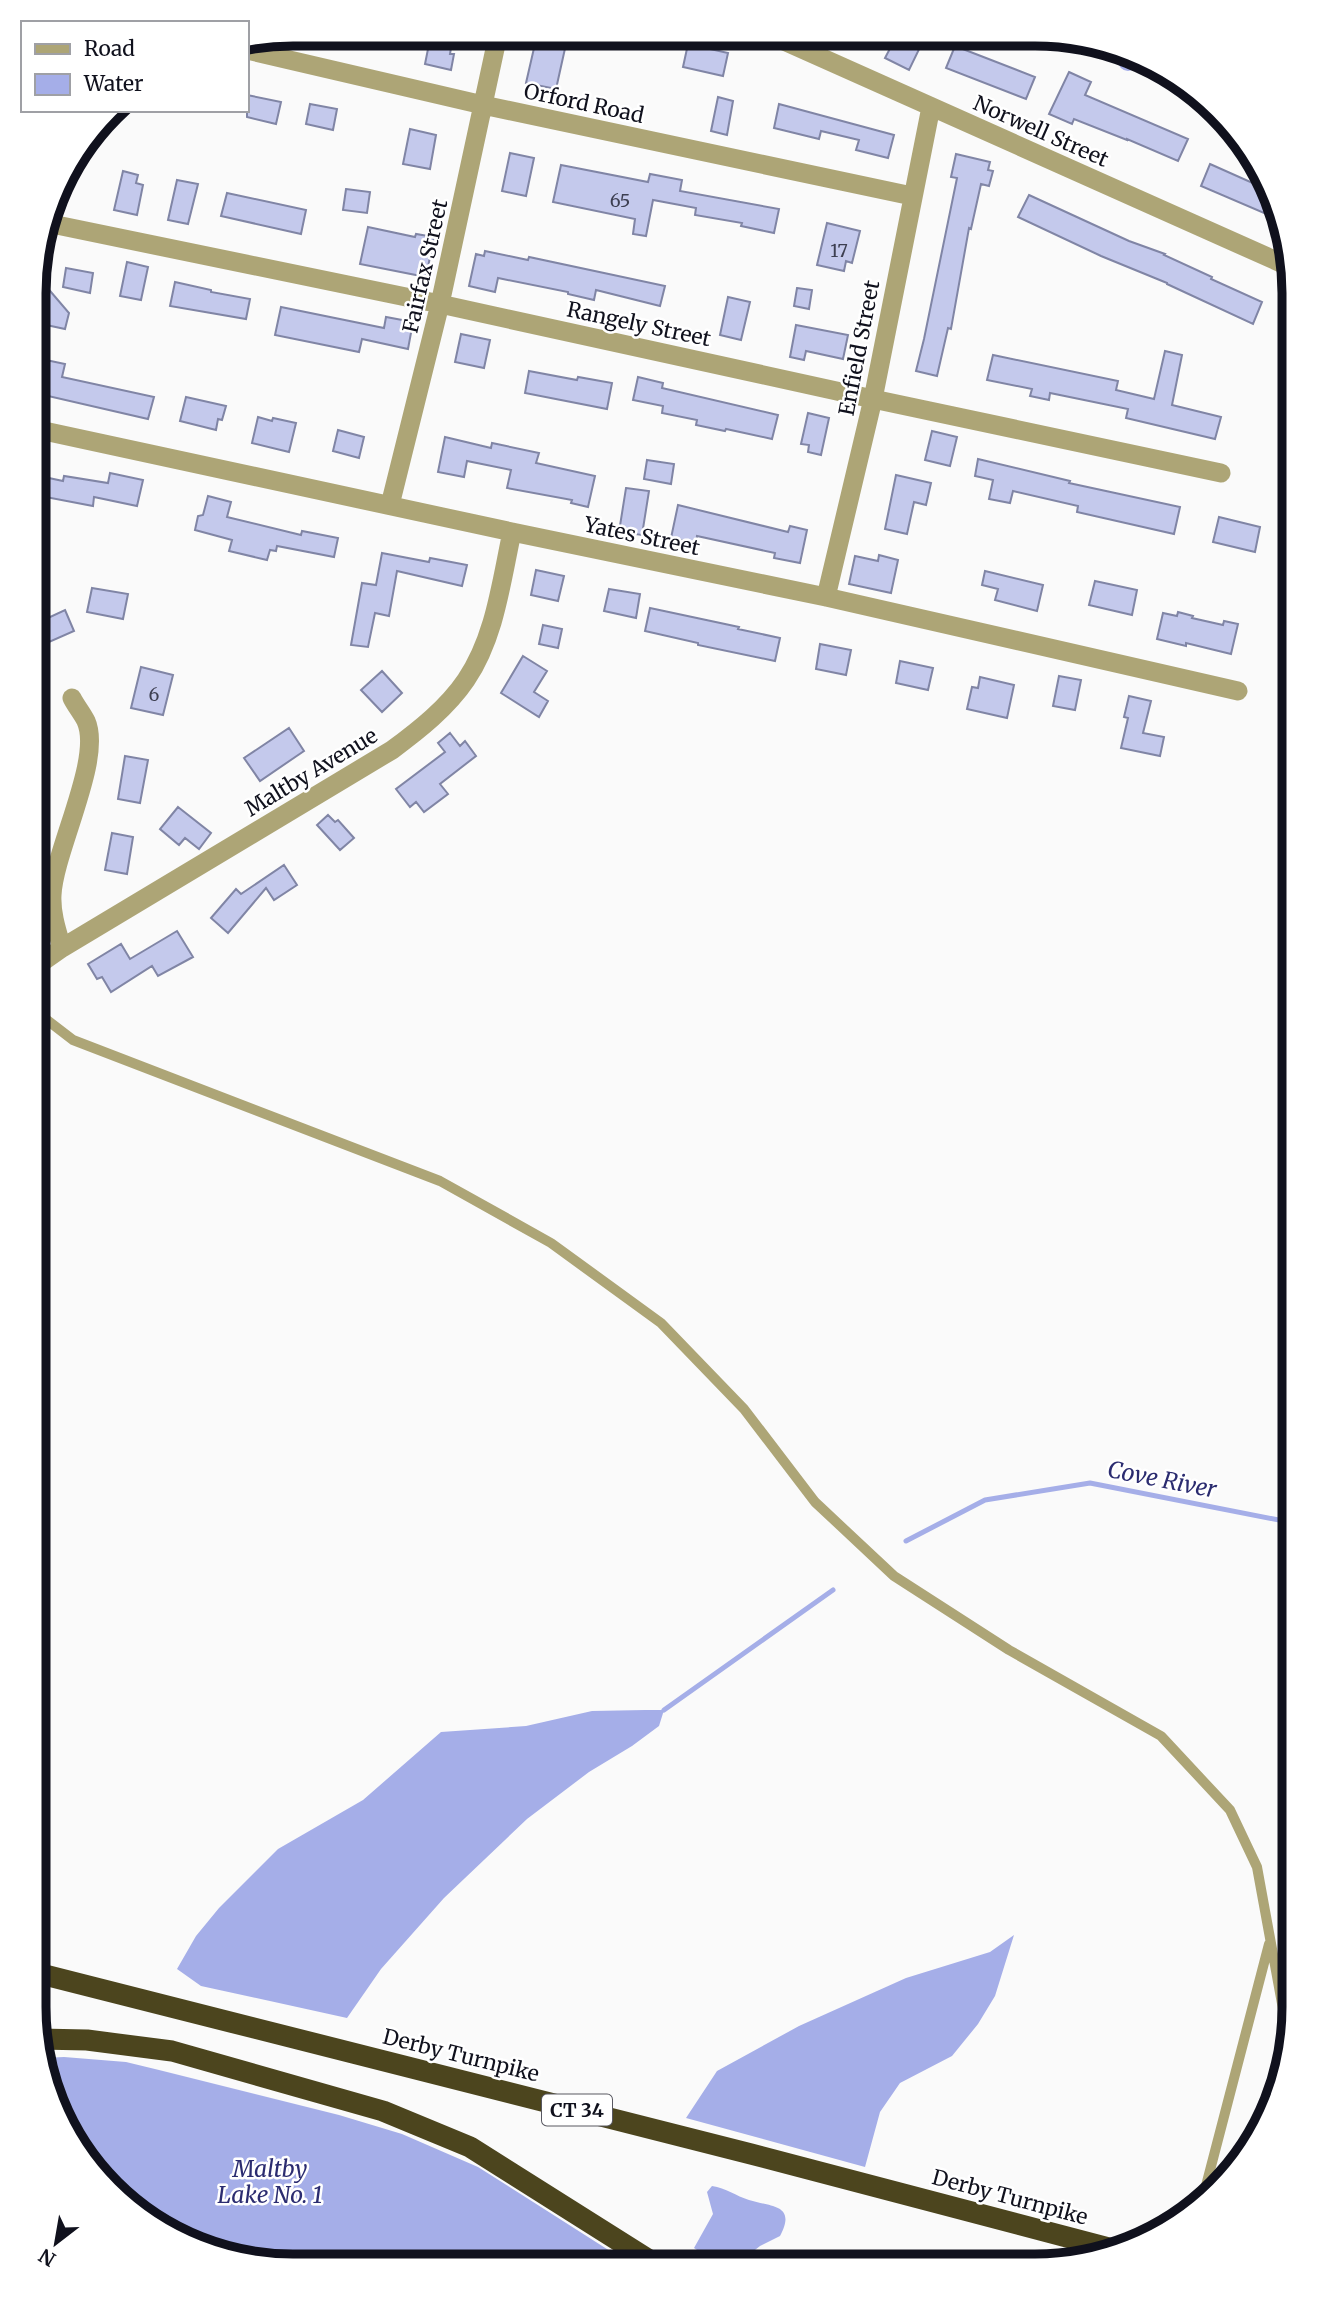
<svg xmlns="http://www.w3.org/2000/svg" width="1328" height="2299" font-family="Merriweather,serif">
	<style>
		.water { fill: #a5aee8 }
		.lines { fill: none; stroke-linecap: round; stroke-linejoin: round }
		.stream { stroke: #a5aee8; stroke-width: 5 }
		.building { fill: #c4c9ec; stroke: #8085a5; stroke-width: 2 }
		.lane { stroke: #ada576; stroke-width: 10 }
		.street { stroke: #ada576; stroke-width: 19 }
		.highway { stroke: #4c451e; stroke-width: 21 }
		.labels { text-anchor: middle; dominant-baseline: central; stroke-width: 5; stroke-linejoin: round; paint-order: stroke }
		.number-label { font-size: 18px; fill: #3d3f51 }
		.shield { fill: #fff; stroke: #585861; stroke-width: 2 }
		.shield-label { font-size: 19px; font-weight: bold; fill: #10111d }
		.street-label { font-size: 21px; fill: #10111d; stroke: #fff }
		.water-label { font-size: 23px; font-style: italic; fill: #2b2c70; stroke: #fff }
		.rim { fill: none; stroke: #10111d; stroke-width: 9 }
	</style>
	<rect width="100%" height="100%" fill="#fafafa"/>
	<!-- water -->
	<path class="water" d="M1118 61a10 10 0 1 1 20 0a10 10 0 1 1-20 0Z
		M645,1710H664L659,1726L632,1746L589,1772L527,1819L444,1898L381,1969L347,2018L201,1986L177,1969L196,1936L219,1908L278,1849L363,1800L441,1732L526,1726L592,1711Z
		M1014,1935L995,1996L978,2024L952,2056L900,2083L880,2112L865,2167L686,2118L717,2071L799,2026L906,1978L990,1952Z
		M64,2057L126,2062L159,2070L339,2115L402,2134L478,2167L632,2265L259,2263L193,2246L122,2202L77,2151L47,2090L42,2058Z
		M712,2186C726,2188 736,2196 749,2200C771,2207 797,2204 780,2236L760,2246L736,2265H720L694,2248L713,2214L707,2192Z"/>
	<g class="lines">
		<!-- stream -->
		<path class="stream" d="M906,1541L985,1500L1090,1483L1294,1523
			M664,1710L833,1590"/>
	</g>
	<!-- building -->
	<path class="building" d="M431,34L453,36L450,54H454L451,70L425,64Z
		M537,35H568L556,89L526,83Z
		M896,37H925L909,70L885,58Z
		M688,44L728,53L723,76L683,67Z
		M955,46L1035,77L1026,99L946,68Z
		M1069,72L1091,82L1085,95L1188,139L1178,161L1127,139V140L1074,119L1072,124L1049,114Z
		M247,95L281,102L276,124L247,117Z
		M718,97L733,101L727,135L711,131Z
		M310,104L337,109L333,130L306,124Z
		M779,104L894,135L888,158L856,150L859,140L821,131L819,139L774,128Z
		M410,129L436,135L430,169L403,164Z
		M510,153L534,158L526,196L502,191Z
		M956,154L990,162L988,170L993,171L989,186L981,184L971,229L969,228L951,329L948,328L937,376L916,371L924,339L957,178L951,177Z
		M1210,164L1273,192L1281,209L1283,221L1201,186Z
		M561,165L648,182L650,174L682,180L680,191L779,209L774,233L741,226L742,223L695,215L696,208L653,200L646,236L633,234L635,219L553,202Z
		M123,171L138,175L136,183L143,185L137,215L114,210Z
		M177,180L198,184L188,224L168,220Z
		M346,189L370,192L367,213L343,210Z
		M227,193L306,210L301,234L221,216Z
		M1029,195L1129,241L1165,254L1164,255L1212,277L1211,279L1262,302L1253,324L1167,284V283L1101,256L1018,217Z
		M827,223L860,231L852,263L846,261L844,271L817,265Z
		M368,227L415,237L416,234L434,237L426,277L360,264Z
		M485,251L528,260L529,257L665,286L660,306L596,290L594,300L568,294V292L498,278L495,292L469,286L476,254L484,256Z
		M127,262L148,267L141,300L120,296Z
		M66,268L93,273L90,293L63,287Z
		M175,282L211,290V292L250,299L246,319L170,306Z
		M45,285L69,313L65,329L37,323Z
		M797,288L812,290L809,309L794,306Z
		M728,297L750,302L741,340L720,335Z
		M281,307L384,328L386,317L413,322L408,349L362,339L359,352L275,335Z
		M796,325L848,335L843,359L806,351L804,360L790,357Z
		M461,334L490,340L484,368L455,362Z
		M1165,351L1182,355L1172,405L1221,417L1215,439L1126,418L1128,409L1050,393L1049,400L1030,396L1032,389L987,380L993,355L1118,381L1116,390L1154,399Z
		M46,360L65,364L62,377L154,397L148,419L35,393V368L43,370Z
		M529,371L577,380L578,377L612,383L607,409L525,393Z
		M638,377L663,383L662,388L778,415L772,439L726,429L725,431L696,425L697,420L662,413L663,406L633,400Z
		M186,397L226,406L222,420L218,419L216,430L180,421Z
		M808,413L829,418L821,455L808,452L809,445L801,444Z
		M258,417L272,421L273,418L296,423L289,452L252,443Z
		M338,430L364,437L359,458L333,451Z
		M932,431L957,437L950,466L925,460Z
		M445,437L491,448L492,443L539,453L536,463L595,476L588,507L571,503L572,500L507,488L511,470L467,461L464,477L438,472Z
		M978,459L1070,481L1069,483L1180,507L1174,534L1077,512L1078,506L1013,491L1010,503L989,499L993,480L975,476Z
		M647,460L674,464L671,484L644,479Z
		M110,473L143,480L137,506L94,497L93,506L35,495V475L63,481L64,476L108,483Z
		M896,475L931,483L926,505L914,502L907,534L885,529Z
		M626,488L649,491L642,535L619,532Z
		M208,496L231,502L227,517L301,535L302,531L338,538L334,557L277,546L276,551L270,550L267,560L229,551L232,540L195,530L198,516L203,515Z
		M678,505L788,532L790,526L807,530L800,563L774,558L775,553L697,536L696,543L671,538Z
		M1219,517L1260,527L1255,552L1213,542Z
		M382,553L429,562L430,558L467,565L462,586L397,571L389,616L375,613L368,647L351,645L362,583L376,585Z
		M879,555L898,560L891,593L849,584L855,556L878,561Z
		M536,570L564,576L558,601L531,595Z
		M985,571L1043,585L1037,611L995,600L998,589L982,585Z
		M1095,581L1137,590L1132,615L1089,605Z
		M92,588L128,594L123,619L87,612Z
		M609,589L640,594L636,618L604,611Z
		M650,608L739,627L738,629L780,638L775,661L698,645V643L645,631Z
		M65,610L74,631L40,646L35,636V624Z
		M1178,612L1193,616L1192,618L1223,625L1224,621L1238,624L1231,654L1186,643V646L1157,639L1163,613L1177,616Z
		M543,625L562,629L558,648L539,644Z
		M820,644L851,650L846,675L816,669Z
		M523,656L547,671L534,692L548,701L539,717L501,693Z
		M900,661L933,668L928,690L896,683Z
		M141,667L173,675L163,715L131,708Z
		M382,671L402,693L382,712L361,690Z
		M1059,676L1081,680L1075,710L1053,706Z
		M980,677L1014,685L1007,718L967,709L972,687L978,688Z
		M1129,696L1151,701L1143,733L1164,737L1160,756L1121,748L1128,718L1124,717Z
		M289,728L304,751L260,781L244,758Z
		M450,733L460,746L465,741L476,756L440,784L448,794L424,812L416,802L410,807L396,789L445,752L438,743Z
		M125,756L148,760L140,803L118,799Z
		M178,807L211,833L199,849L185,838L179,845L160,829Z
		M328,815L335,822L338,820L354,838L340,850L317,825Z
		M112,833L133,837L127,874L105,870Z
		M284,865L297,885L274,900L266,888L228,933L211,918L236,889L241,894Z
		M177,931L193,957L158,976L152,966L111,992L102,977L97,979L88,964L121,944L130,959Z"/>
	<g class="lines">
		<!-- lane -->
		<path class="lane" d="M34,1010L73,1040L440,1181L551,1243L661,1323L744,1409L815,1502L894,1576L1009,1650L1161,1736L1230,1810L1257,1867L1283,2009L1281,2066L1266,2121
			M1202,2201L1269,1944"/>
		<!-- street -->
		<path class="street" d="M773,36L1290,267
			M247,50L483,105L912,196
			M47,223L440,304L873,399L1221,473
			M35,429L512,532L826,597L1238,691
			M390,505L440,304L498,35
			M826,597L873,399L931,107
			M62,948C57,931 51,913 52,895C54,851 103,759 86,721C82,713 76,706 72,698
			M35,967L62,948L392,750C419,730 447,708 466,680C495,637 501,583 512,532"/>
		<!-- highway -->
		<path class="highway" d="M33,1972L751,2154L1120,2251
			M39,2039L87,2040L172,2051L383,2111L470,2147L657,2265"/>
	</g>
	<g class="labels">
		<!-- number labels -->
		<g class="number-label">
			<text x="620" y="200">65</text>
			<text x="839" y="250">17</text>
			<text x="154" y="694">6</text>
		</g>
		<!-- shield labels -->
		<rect class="shield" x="542" y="2094.5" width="70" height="31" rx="5"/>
		<g class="shield-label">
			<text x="577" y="2110">CT 34</text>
		</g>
		<!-- street labels -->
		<g class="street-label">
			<text transform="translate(584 103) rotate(12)">Orford Road</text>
			<text transform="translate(1041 131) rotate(24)">Norwell Street</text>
			<text transform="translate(425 266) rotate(-77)">Fairfax Street</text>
			<text transform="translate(639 324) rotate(12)">Rangely Street</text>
			<text transform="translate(859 348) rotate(-79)">Enfield Street</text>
			<text transform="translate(642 536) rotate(12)">Yates Street</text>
			<text transform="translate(311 772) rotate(-31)">Maltby Avenue</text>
			<text transform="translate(461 2055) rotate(14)">Derby Turnpike</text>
			<text transform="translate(1010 2197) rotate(15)">Derby Turnpike</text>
		</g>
		<!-- water labels -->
		<g class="water-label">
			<text transform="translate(1162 1479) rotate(11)">Cove River</text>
			<text x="270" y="2168">Maltby<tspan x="270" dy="26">Lake No. 1</tspan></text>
		</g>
	</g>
	<!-- crop -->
	<path d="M0 0H1328V2299H0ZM293 46H1035A247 247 0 0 1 1282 293V2007A247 247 0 0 1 1035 2254H293A247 247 0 0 1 46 2007V293A247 247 0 0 1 293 46Z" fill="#fff" fill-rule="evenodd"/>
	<path class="rim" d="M293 46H1035A247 247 0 0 1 1282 293V2007A247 247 0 0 1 1035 2254H293A247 247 0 0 1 46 2007V293A247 247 0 0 1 293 46Z"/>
	<!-- legend -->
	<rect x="21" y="21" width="228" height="91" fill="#ffffff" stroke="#9fa0a5" stroke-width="2"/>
	<rect x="35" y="44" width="35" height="10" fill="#ada576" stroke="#9fa0a5" stroke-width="2"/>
	<text x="84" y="56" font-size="21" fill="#10111d">Road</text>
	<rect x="35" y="74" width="35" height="21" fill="#a5aee8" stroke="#9fa0a5" stroke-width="2"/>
	<text x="84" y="91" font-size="21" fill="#10111d">Water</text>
	<!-- north arrow -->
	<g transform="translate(56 2243) rotate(211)" stroke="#ffffff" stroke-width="5" paint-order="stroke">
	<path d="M0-5L12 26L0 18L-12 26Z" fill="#10111d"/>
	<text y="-10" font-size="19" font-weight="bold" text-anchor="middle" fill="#10111d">N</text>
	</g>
</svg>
